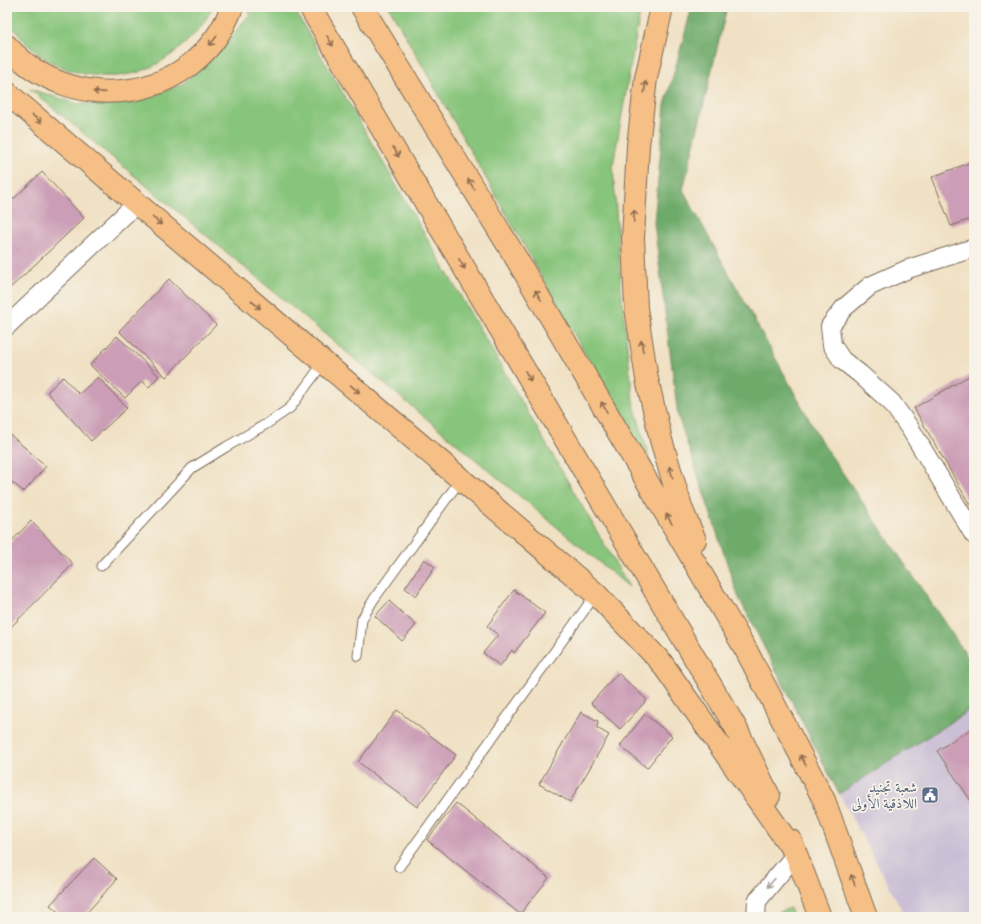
<svg xmlns="http://www.w3.org/2000/svg" width="981" height="924" font-family="Cardo,Amiri,serif">
	<style>
		.industrial { fill: #cbbfd5 }
		.green { fill: #88c57b; stroke: #62784c }
		.forest { fill: #6eaa6b; stroke: #546a44 }
		.building { fill: #cb9db6 }
		.lines { fill: none; stroke-linecap: round; stroke-linejoin: round }
		.service-casing { stroke: #7a6a58; stroke-width: 11 }
		.minor-casing { stroke: #7a6a58; stroke-width: 20 }
		.motorway-casing { stroke: #7a6a58; stroke-width: 24 }
		.service { stroke: #fff; stroke-width: 9 }
		.minor { stroke: #fff; stroke-width: 18 }
		.motorway { stroke: #f5bf86; stroke-width: 22 }
		.oneway { stroke: #8f6d4d }
		.oneway2 { stroke: #a79f9a }
		.labels { text-anchor: middle; dominant-baseline: central; stroke-width: 3.5; stroke-linejoin: round; paint-order: stroke }
		.service-label { font-size: 14px; fill: #4e5e75; stroke: #f7f3e8; text-anchor: end }
	</style>
	<rect width="100%" height="100%" fill="#f7f3e8"/>
	<filter id="ink" filterUnits="userSpaceOnUse"><feTurbulence type="fractalNoise" baseFrequency=".025" numOctaves="2"/><feDisplacementMap in="SourceGraphic" scale="8" xChannelSelector="R" yChannelSelector="G"/><feConvolveMatrix kernelMatrix="1 2 1 2 8 2 1 2 1" color-interpolation-filters="sRGB"/></filter>
	<filter id="wash" filterUnits="userSpaceOnUse"><feTurbulence type="fractalNoise" baseFrequency=".012" numOctaves="4" result="noise"/><feDisplacementMap in="SourceGraphic" scale="16" xChannelSelector="R" yChannelSelector="G"/><feGaussianBlur stdDeviation="0.9" result="paint"/><feColorMatrix in="noise" values="0 0 0 0 0 0 0 0 0 0 0 0 0 0 0 0 0 1.4 0 .05"/><feComposite in="paint" operator="in"/></filter>
	<g filter="url(#wash)">
		<rect width="100%" height="100%" fill="#f0e1c4"/>
		<!-- industrial -->
		<path class="industrial" d="M974,707V917H906L839,794Z"/>
		<!-- green -->
		<path class="green" d="M7,7H213C208,15 203,25 196,32C181,49 160,65 139,72C98,84 46,70 20,36C12,26 7,21 7,7Z
			M250,7H293L629,587L30,89L78,104L134,103L182,84L220,50L249,15Z
			M389,7H641L613,165L621,288L633,401L654,475Z
			M790,908L793,917H769V916Z"/>
		<!-- forest -->
		<path class="forest" d="M692,7H727L683,190L821,441L974,666V707L839,794L738,596L678,416L654,223L665,105Z"/>
		<g id="blocks">
			<!-- building -->
			<path class="building" d="M974,161V218L951,226L932,177Z
				M42,172L84,218L7,291V205Z
				M169,279L216,325L166,377L119,331Z
				M117,336L159,376L149,387L142,381L125,398L90,365Z
				M974,373V509L973,510L914,408Z
				M63,377L79,394L98,377L127,408L91,441L47,392Z
				M7,432L46,466L24,492L7,478Z
				M31,521L73,564L7,631V546Z
				M424,559L435,567L416,596L405,588Z
				M514,590L545,613L514,653L512,650L500,666L483,653L498,635L487,626Z
				M389,601L416,625L402,641L375,616Z
				M618,673L647,700L620,729L591,703Z
				M397,710L456,755L417,807L358,762Z
				M581,712L598,721L597,728L609,735L570,802L539,784Z
				M645,714L672,736L647,768L620,746Z
				M972,728L974,731V805L937,751Z
				M456,803L549,878L520,914L427,840Z
				M94,858L117,879L83,917H64L50,905Z
				M461,912L469,917H457Z"/>
		</g>
	</g>
	<g filter="url(#ink)">
		<use href="#blocks" fill-opacity="0" stroke="#7a6a58" stroke-width="1"/>
		<g class="lines">
			<!-- service casing -->
			<g class="service-casing">
				<path id="service" d="M101,566L192,468L226,447L268,423L290,408L324,362
					M358,656L362,619L374,599L461,479
					M399,867L596,594"/>
			</g>
			<!-- minor casing -->
			<g class="minor-casing">
				<path id="minor" d="M974,248L908,269L870,286L844,308L830,326L832,345L842,360L860,374L892,403L911,430L974,535
					M7,326L136,204
					M756,917L757,901L796,854"/>
			</g>
			<!-- motorway casing -->
			<g class="motorway-casing">
				<path id="motorway" d="M310,7L736,728L769,796
					M362,7L516,258L746,650L824,800L866,917
					M662,7L646,78L638,146L633,238L636,308L647,379L661,440L682,510L695,540
					M7,46C73,120 197,102 232,7
					M7,93L596,594L661,662L796,854
					M791,841L796,854L820,917"/>
			</g>
			<!-- service -->
			<use href="#service" class="service"/>
			<!-- minor -->
			<use href="#minor" class="minor"/>
			<!-- motorway -->
			<use href="#motorway" class="motorway"/>
		</g>
		<!-- one-way arrows -->
		<defs><path id="oneway-shaft" d="M-6 0H5M1.5-3L5.5 0L1.5 3" fill="none" stroke-width="1.6" stroke-linecap="round" stroke-linejoin="round"/></defs>
		<g class="oneway">
			<use href="#oneway-shaft" transform="translate(213 41) rotate(129)"/>
			<use href="#oneway-shaft" transform="translate(330 41) rotate(59)"/>
			<use href="#oneway-shaft" transform="translate(645 87) rotate(-83)"/>
			<use href="#oneway-shaft" transform="translate(99 92) rotate(-176)"/>
			<use href="#oneway-shaft" transform="translate(37 119) rotate(40)"/>
			<use href="#oneway-shaft" transform="translate(396 152) rotate(59)"/>
			<use href="#oneway-shaft" transform="translate(471 184) rotate(-122)"/>
			<use href="#oneway-shaft" transform="translate(634 216) rotate(-87)"/>
			<use href="#oneway-shaft" transform="translate(157 221) rotate(40)"/>
			<use href="#oneway-shaft" transform="translate(462 264) rotate(59)"/>
			<use href="#oneway-shaft" transform="translate(538 295) rotate(-120)"/>
			<use href="#oneway-shaft" transform="translate(256 305) rotate(40)"/>
			<use href="#oneway-shaft" transform="translate(642 346) rotate(-99)"/>
			<use href="#oneway-shaft" transform="translate(528 376) rotate(59)"/>
			<use href="#oneway-shaft" transform="translate(355 389) rotate(40)"/>
			<use href="#oneway-shaft" transform="translate(604 407) rotate(-120)"/>
			<use href="#oneway-shaft" transform="translate(671 472) rotate(-107)"/>
			<use href="#oneway-shaft" transform="translate(669 519) rotate(-120)"/>
			<use href="#oneway-shaft" transform="translate(803 760) rotate(-118)"/>
			<use href="#oneway-shaft" transform="translate(853 880) rotate(-110)"/>
		</g>
		<use class="oneway2" href="#oneway-shaft" transform="translate(771 883) rotate(130)"/>
	</g>
	<!-- icons -->
	<defs>
		<g id="civic-square" transform="scale(0.9)"><rect x="-9" y="-9" width="18" height="18" rx="4" fill="#5c6f8a" stroke="#f7f3e8"/><path d="M-.6-6.5H3V-4.5H.6V-3L4-1V1h2V6H-6V1h2V-1L-.6-3ZM-1.2 2.5V6h2.4V2.5Z" fill="#fff"/></g>
	</defs>
	<g fill-rule="evenodd">
		<use href="#civic-square" x="930" y="795"/>
	</g>
	<g class="labels">
		<!-- service labels -->
		<g class="service-label">
			<text x="917" y="787">شعبة تجنيد<tspan x="917" dy="16">اللاذقية الأولى</tspan></text>
		</g>
	</g>
	<!-- margin -->
	<rect width="981" height="924" fill="none" stroke="#f7f3e8" stroke-width="24"/>
</svg>
